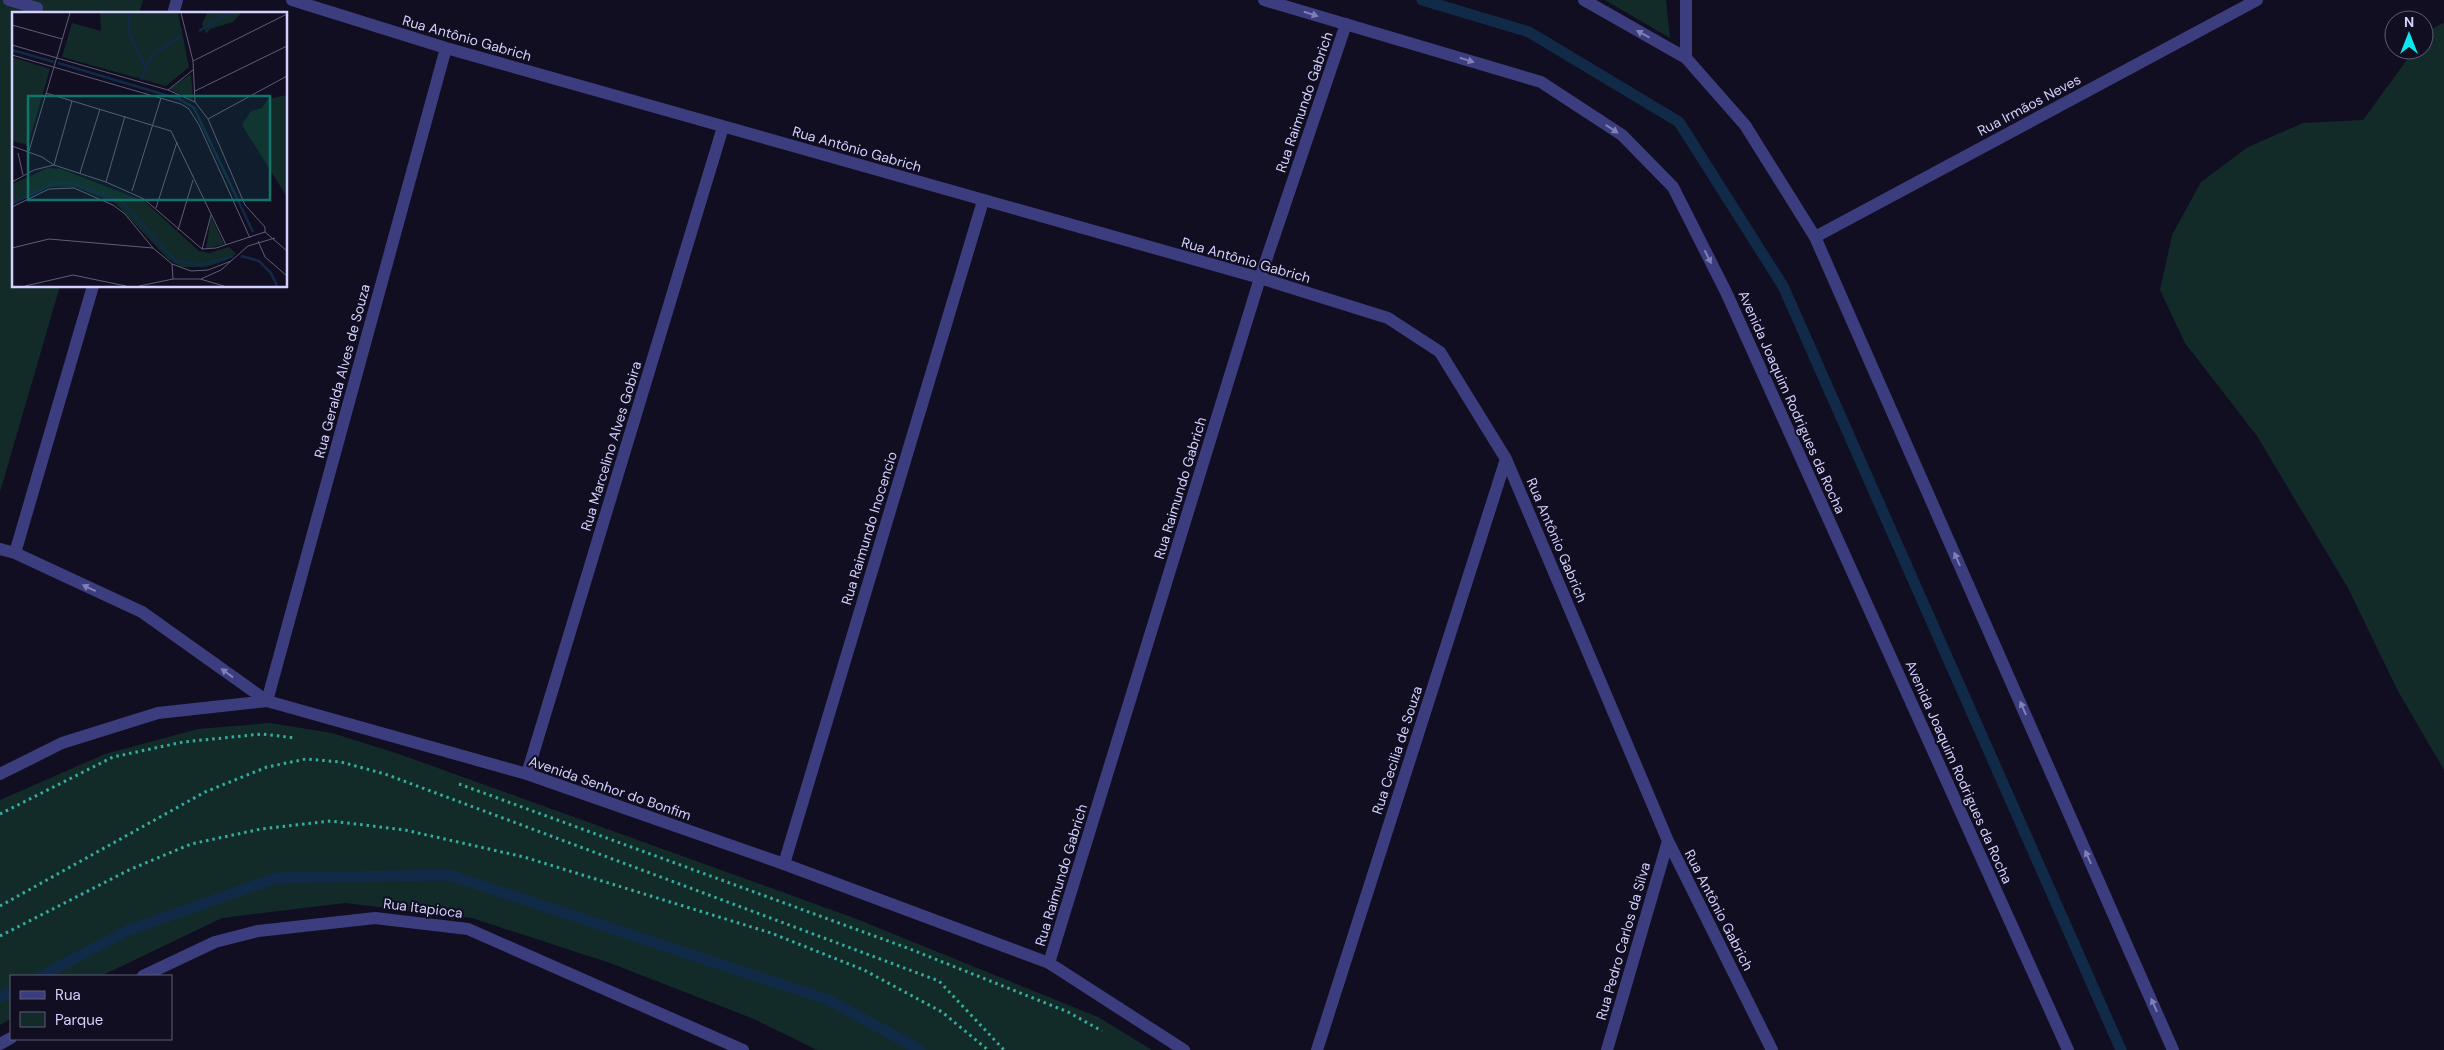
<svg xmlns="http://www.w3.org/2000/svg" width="2444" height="1050" font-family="'DM Sans',sans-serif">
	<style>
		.green { fill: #122b29 }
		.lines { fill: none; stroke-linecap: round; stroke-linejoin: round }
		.stream { stroke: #112a48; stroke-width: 11 }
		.path { stroke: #34aea0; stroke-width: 3; stroke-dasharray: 2.5 4; stroke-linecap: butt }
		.service { stroke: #3c3d7e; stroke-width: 12 }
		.minor { stroke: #3c3d7e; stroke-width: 12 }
		.tertiary { stroke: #3c3d7e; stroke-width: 12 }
		.oneway { fill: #8080b7 }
		.labels { text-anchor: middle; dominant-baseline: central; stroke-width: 4; stroke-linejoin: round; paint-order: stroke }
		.street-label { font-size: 14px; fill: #d3d1fd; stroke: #110e22 }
		.inset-river { fill: none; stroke: #112a48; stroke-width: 2.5 }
		.inset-road { fill: none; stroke: #5f5c7a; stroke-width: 1 }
		.view { fill: #0f766e; fill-opacity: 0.15; stroke: #0f766e; stroke-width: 2.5 }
		.inset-edge { fill: none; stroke: #d3d1fd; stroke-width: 2.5 }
	</style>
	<rect width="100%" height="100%" fill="#110e22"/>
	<!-- green -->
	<path class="green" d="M0,0H143L139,14H14V286H60L0,492Z
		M1605,0H1666L1670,38Z
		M2444,23V770L2398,691L2348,588L2257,436L2185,343L2160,290L2172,235L2201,182L2248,147L2303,123L2363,120L2414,50H2424C2424,32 2428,30 2444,23Z
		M270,723L332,733L399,754L854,918L1098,1017L1152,1050H817L754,1019L610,963L472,918L345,903L222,918L101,976H11V1019L0,1025V800L105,754L198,729Z"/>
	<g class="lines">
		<!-- stream -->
		<path class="stream" d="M1422,0L1529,32L1679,122L1783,286L2121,1050
			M41,976L127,931L276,878L449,875L829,1000L920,1050
			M0,997L11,992"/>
		<!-- path -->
		<path class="path" d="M459,784L910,949L1068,1012L1102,1031
			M0,814L113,757L183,742L262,734L295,738
			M0,906L205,792L267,767L306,759L341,762L385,774L939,981L1004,1050
			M0,936L129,870L191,844L261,829L331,821L405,830L524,857L771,933L864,970L942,1012L988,1050"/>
		<!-- service -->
		<path class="service" d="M9,0L37,8"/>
		<!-- minor -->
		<path class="minor" d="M292,0L446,48L1260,278L1388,318L1440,352L1506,459L1668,841L1772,1050
			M1815,237L2257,0
			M267,701L446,48
			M527,774L723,127
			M784,864L983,201
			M1049,963L1260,278L1346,24
			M143,976L215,942L258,931L375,918L468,929L743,1050
			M0,1044L11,1038
			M1317,1050L1506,459
			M1607,1050L1668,841"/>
		<!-- tertiary -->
		<path class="tertiary" d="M1264,0L1541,82L1622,135L1673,187L1726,292L2068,1050
			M1584,0L1686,58L1745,125L1815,237L2173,1050
			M173,14L177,0
			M1686,58V0
			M0,549L15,553L142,612L267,701
			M15,553L93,286
			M0,774L62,743L158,713L267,701L527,774L784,864L1049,963L1184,1050"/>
	</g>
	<!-- one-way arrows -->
	<defs><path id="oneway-solid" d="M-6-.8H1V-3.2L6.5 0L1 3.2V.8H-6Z" transform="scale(1.25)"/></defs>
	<g class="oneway">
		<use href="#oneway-solid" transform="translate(1311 14) rotate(17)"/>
		<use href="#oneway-solid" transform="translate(1643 34) rotate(-151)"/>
		<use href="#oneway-solid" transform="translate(1467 60) rotate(17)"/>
		<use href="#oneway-solid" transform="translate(1612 129) rotate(33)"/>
		<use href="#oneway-solid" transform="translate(1708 257) rotate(63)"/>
		<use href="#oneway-solid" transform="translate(1957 559) rotate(-114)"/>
		<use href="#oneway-solid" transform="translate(89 588) rotate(-155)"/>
		<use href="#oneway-solid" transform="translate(227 673) rotate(-144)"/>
		<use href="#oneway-solid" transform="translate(2023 708) rotate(-114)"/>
		<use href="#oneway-solid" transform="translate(2088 857) rotate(-114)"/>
		<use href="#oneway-solid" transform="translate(2154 1005) rotate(-114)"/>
	</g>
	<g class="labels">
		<!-- street labels -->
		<g class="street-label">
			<text transform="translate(467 38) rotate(16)">Rua Antônio Gabrich</text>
			<text transform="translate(1304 102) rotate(-71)">Rua Raimundo Gabrich</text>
			<text transform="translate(2029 105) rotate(-28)">Rua Irmãos Neves</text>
			<text transform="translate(857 149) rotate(16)">Rua Antônio Gabrich</text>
			<text transform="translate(1246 260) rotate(16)">Rua Antônio Gabrich</text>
			<text transform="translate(342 371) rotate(-75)">Rua Geralda Alves de Souza</text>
			<text transform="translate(1792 402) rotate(66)">Avenida Joaquim Rodrigues da Rocha</text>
			<text transform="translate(611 446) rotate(-73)">Rua Marcelino Alves Gobira</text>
			<text transform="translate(1180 488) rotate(-73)">Rua Raimundo Gabrich</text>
			<text transform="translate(869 528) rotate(-73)">Rua Raimundo Inocencio</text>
			<text transform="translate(1557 540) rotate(67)">Rua Antônio Gabrich</text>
			<text transform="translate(1397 750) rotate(-72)">Rua Cecilia de Souza</text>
			<text transform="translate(1959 772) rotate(66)">Avenida Joaquim Rodrigues da Rocha</text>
			<text transform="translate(610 788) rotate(19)">Avenida Senhor do Bonfim</text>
			<text transform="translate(1061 875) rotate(-73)">Rua Raimundo Gabrich</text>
			<text transform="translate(423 908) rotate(7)">Rua Itapioca</text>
			<text transform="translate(1719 910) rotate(63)">Rua Antônio Gabrich</text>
			<text transform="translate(1623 941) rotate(-74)">Rua Pedro Carlos da Silva</text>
		</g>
	</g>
	<!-- overview -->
	<g transform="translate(12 12)">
		<rect width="275" height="275" fill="#110e22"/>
		<path d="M88,1H166L177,55L154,74L50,45L60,11L89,19ZM195,1H229L221,10L198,17L194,22L190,12ZM0,45L38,57L16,133L0,129ZM179,62L181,88L157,77ZM275,83V185L230,113L239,99L250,96L256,87ZM36,156L49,157L132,189L187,239L197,241L217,235L224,242L213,249L194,255H169L156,247L103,191L63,175H38L0,193V172ZM199,205L212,232L194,237Z" fill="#122b29"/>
		<path class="inset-river" d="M116,1L118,23L133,54M187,19L216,1M0,38L42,50M46,51L167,87L182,96L241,220M129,68L139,44L170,23M0,191L43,171H60L110,190L164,249L188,253L221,244M229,244L247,249L259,261L265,274"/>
		<path class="inset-road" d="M169,1L181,49L183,90M0,13L50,27M0,33L156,78L183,90L196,107L233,193L253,215V220M0,43L169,92L177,97L187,113L238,226M181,49L275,2M156,78L181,58M183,79L275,34M34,81L159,119L214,233M196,107L275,64M0,134L30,145L42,153M17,139L58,1M6,141L11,163M42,153L60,89M68,161L88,97M0,170L22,158L42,153L94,170L132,187L190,237L204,236L253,220M94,170L113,104M120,179L149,86M0,195L37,177L62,176L101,193L113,202L141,236L160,252L179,259L196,258L219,249M144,196L165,130M166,218L181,168M253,220L275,239M246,229L253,245L275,264M0,236L37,227L141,236M190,237L199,203M160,252L161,267M189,267L209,258L236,234L263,226M13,274L61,263L114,274M127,274L161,267H188L212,274"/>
		<path class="view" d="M16,84H258V188H16Z"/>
		<rect width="275" height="275" class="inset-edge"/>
	</g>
	<!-- legend -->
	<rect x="10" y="975" width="162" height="65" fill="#110e22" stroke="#5f5c7a"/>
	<rect x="20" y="991" width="25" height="8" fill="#3c3d7e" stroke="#5f5c7a"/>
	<text x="55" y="1000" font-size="15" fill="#d3d1fd">Rua</text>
	<rect x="20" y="1012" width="25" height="15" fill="#122b29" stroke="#5f5c7a"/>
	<text x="55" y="1025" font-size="15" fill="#d3d1fd">Parque</text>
	<!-- north arrow -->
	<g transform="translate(2409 35)"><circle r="24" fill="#110e22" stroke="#5f5c7a"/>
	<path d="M0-4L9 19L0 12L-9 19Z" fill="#0be6ef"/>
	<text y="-8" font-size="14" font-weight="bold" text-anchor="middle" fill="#d3d1fd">N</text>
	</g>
</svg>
